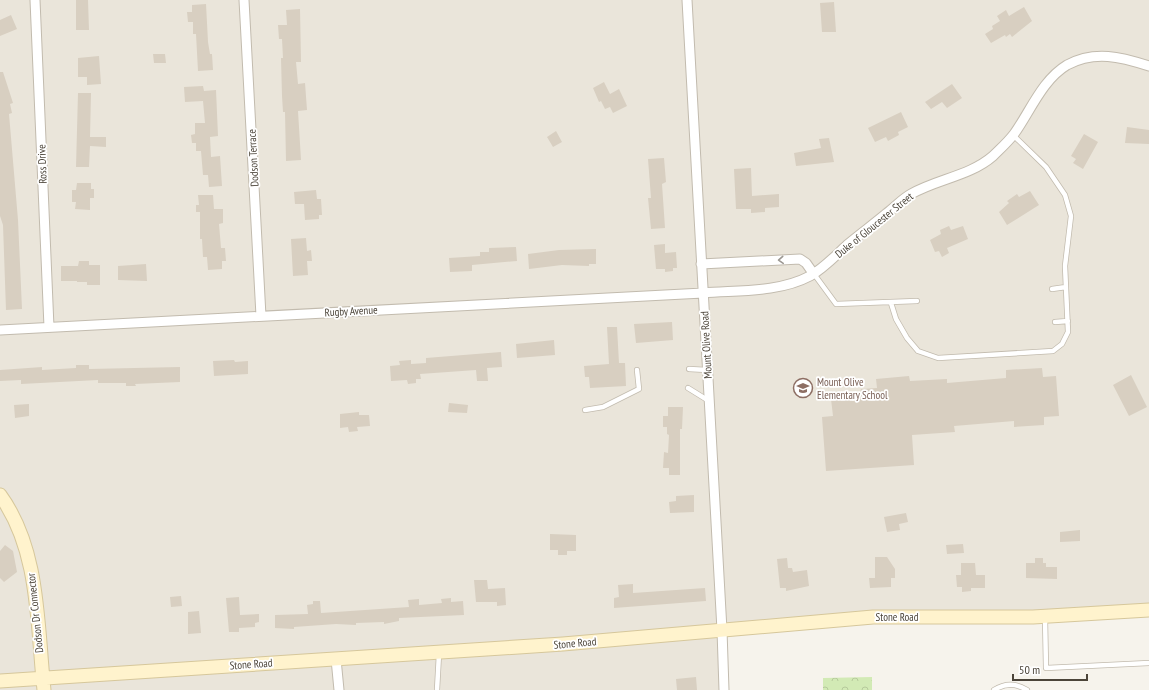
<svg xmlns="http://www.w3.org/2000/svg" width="1149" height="690" font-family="'PT Sans Narrow',sans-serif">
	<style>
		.residential { fill: #eae5da }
		.park { fill: url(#park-crowns) }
		.building { fill: #d8cfc1 }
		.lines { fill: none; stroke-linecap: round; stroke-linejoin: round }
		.lane-casing { stroke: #c2bbae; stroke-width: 6 }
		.street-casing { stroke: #c2bbae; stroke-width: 11 }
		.secondary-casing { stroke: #d6c79b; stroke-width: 15 }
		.lane { stroke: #fff; stroke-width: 4.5 }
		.street { stroke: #fff; stroke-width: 9 }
		.secondary { stroke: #fff3cd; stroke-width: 13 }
		.oneway { stroke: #9c9892 }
		.labels { text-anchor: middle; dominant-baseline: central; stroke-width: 3.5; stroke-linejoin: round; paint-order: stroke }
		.street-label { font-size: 11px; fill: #4b4439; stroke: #fff }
		.education-label { font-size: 11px; fill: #785e54; stroke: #fff; text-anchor: start }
	</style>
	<defs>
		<pattern id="park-crowns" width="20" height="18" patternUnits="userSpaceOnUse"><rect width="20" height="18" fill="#d2eab5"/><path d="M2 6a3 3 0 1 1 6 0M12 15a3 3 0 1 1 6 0" fill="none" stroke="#b6ca9c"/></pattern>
	</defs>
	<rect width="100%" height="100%" fill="#f6f3ec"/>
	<!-- residential -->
	<path class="residential" d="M0,0H1149V609L726,623L728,690H0Z"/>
	<!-- park -->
	<path class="park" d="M872,677V690H823V678Z"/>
	<!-- building -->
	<path class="building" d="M76,0H88L89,30H76Z
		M834,2L836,32H822L820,3Z
		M206,4L208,42L210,54H212L213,70L198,71L196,34H193V22H188L187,12H192V5Z
		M1024,7L1032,21L1012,37L1010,34L1006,37L1005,35L991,43L985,34L993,29L992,26L1000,21L997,16L1006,10L1009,16Z
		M300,9L301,62H296L298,84L305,83L307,110L298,111L301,160L286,161L285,112H283L282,96L281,58H283L282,39H279L278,25H287L286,10Z
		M11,15L17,29L0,36V20Z
		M153,54H165L166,63H154Z
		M99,56L101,84L87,85V77H78V58Z
		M0,72H3L13,103L10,104L12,113L9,114L18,220L22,309L6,310L3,225L0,216Z
		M604,82L610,94L619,89L627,106L613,113L610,107L605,109L601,101L599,102L593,88Z
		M952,84L962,98L947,108L942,102L931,109L925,102Z
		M203,86L204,91L216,90L218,136L210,137L211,157L220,156L222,186L209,187L208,175H203L201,151H196V143H192L191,135L195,134V123H205L203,101L185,102L184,87Z
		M78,93H91L90,137H106V147L90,146L89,167H76Z
		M901,112L908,127L898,132L899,135L888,141L886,137L875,142L868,128Z
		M1127,127L1149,130V144L1125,143Z
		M556,131L562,142L553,147L547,137Z
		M1084,134L1098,142L1083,169L1073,163L1076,159L1071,156Z
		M829,138L834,162L796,166L794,153L821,148L819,139Z
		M664,158L666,182L662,184L665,228L651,229L648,198H651L648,159Z
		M751,168L752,196L779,194V207L765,208V212L751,213V209H736L734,169Z
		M77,183H91V189H94V198H90V210L75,209L76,202H72V190H76Z
		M316,190L317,199H321L322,215H319V219L305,220L304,204H295L294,192Z
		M1030,191L1039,205L1007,225L999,212L1009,203L1007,201L1017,194L1019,197Z
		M198,195H213L214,209H223V223L219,224L221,248H225L226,261H222V269L208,270L207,257H203L202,239H200V212H196V205H199Z
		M949,226L951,230L963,226L968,239L947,248L949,253L942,257L939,251L935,252L930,240L941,234L940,230Z
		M306,238L307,251L311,250L312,261H307L308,275L293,276L291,239Z
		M665,244V253L676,252L677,268H673V271L665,272V269H656L654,245Z
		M516,247L517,261L472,265V271L450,272L449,258L480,256V252H489V248Z
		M596,249V264H589V266L562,265L529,269L528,254L559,250Z
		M79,261H89V265H100V285H87V282H77V281H61V266H78Z
		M146,264L147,281L118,280V266Z
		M672,322L673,340L636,343L634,324Z
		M607,327H617L619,363H625L626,386L590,388L589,377H585L584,366L609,364Z
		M554,340L555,355L517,358L516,344Z
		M501,352L502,367L487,368L488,381H477L476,370L420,374L421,379H416V383L408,384L407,380L391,381L390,366L400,365L399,361L411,360V364L426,363V358Z
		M234,360L235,362L248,361V374L214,376L213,361Z
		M76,365H89V369L180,367V382L135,384L136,386H126V383H98V380L21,384V380L0,381V370L42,367V370L76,368Z
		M1042,368L1043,377L1056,376L1059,416L1044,417V425L1014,427V421L954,426L955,432L912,435L914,465L826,471L822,417L833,416L831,399L859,396L861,389L877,388L876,379L909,376L910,381L947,379V383L1006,378V370Z
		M1131,375L1147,407L1129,416L1113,385Z
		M449,403L468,405L467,413L448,412Z
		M29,404V416L15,418L14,405Z
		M668,407H683L682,429H680V475H669V468H663L664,452L668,453L669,435L667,434V427H663V416H668Z
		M359,412V415H369L370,426L357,427L358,431L349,432L348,427L340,428V414Z
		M694,495V512L670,513L669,502L676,501V496Z
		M906,513L908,522L899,524L900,530L887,532L884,517Z
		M1080,530V541L1060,542V532Z
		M550,534L576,535V551H567V555H558V550H550Z
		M963,544L964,553L947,554L946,545Z
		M5,545L13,551L17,572L4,582L0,578V551Z
		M875,557H887L895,569V578H891V587L870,588L869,578H875Z
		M787,558L788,568H792L793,572L807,570L809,586L786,591V588H780L777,559Z
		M1035,558H1043V563H1046V567H1057V579L1026,578V563H1035Z
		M961,563H975L976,575H985V588H971V591L962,592V587H957L956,575H961Z
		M474,580H487L488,589L505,588L506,605L497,606V602H476Z
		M633,584V593L705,588L706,601L614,608V598L619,597L618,585Z
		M181,596L182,606L171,607L170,597Z
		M239,597L240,615L259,614V622L255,623V627L239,628V632H229L226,598Z
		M451,598V602L463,601L464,615L399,618V621L384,624V622L356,623V625L336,624L294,627V629L275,628V615L308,614L307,605L313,604V601H320L321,613L409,607L408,600L419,599V605L442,603L441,599Z
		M199,611L201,633L188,634V612Z
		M696,677L697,690H677L676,679Z"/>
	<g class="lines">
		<!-- lane casing -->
		<g class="lane-casing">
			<path id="lane" d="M814,274L836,304L917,301
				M1052,289L1066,287
				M891,303L896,319L907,338L918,351L938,358L1053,351L1062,344L1068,332L1065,266L1071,216L1065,195L1046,167L1013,135
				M1055,322L1068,321
				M689,369L707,370
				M688,388L709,401
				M585,410L603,407L639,389L637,370
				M1045,617L1046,668L1149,663
				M437,690L439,654
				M994,690C1005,683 1016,683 1027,690"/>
		</g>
		<!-- street casing -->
		<g class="street-casing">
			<path id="street" d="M35,0L49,327
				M244,0L261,316
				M687,0L722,630L724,690
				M701,264L800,259L806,263L813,273
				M0,330L703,293C737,290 778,293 810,276C824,268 835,256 847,245C860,234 874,224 887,213C895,207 902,199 911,194C937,179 970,176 993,156C1000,149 1008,142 1014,134C1030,112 1042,80 1067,65C1095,50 1121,57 1149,66
				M336,659L339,690"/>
		</g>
		<!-- secondary casing -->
		<g class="secondary-casing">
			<path id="secondary" d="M0,495C40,550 37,625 44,690
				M0,681L563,644L873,617H1033L1149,610"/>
		</g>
		<!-- lane -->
		<use href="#lane" class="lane"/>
		<!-- street -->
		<use href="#street" class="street"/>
		<!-- secondary -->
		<use href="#secondary" class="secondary"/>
	</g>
	<!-- one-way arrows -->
	<defs><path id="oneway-chevron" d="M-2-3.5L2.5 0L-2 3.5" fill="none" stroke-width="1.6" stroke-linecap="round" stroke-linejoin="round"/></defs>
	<use class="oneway" href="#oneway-chevron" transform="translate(781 260) rotate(176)"/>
	<!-- icons -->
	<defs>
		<g id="school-ring" transform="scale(1)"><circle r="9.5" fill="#fff" stroke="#8d6e63" stroke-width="1.5"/><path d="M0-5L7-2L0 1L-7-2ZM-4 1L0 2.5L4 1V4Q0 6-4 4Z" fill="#8d6e63"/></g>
	</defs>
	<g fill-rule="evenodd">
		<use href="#school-ring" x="803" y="388"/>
	</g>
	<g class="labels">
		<!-- street labels -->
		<g class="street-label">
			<text transform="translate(253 158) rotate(-93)">Dodson Terrace</text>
			<text transform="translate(42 164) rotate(-92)">Ross Drive</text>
			<text transform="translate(874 225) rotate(-39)">Duke of Gloucester Street</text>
			<text transform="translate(351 311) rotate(-3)">Rugby Avenue</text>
			<text transform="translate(706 345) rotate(-93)">Mount Olive Road</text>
			<text transform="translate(35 613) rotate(-96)">Dodson Dr Connector</text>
			<text x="897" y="617">Stone Road</text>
			<text transform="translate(575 643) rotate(-5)">Stone Road</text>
			<text transform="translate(251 664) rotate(-4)">Stone Road</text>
		</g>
		<!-- education labels -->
		<g class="education-label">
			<text x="817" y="382">Mount Olive<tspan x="817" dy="13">Elementary School</tspan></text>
		</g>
	</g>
	<!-- scale -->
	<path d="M1013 674v6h74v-6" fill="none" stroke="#4b4439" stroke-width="2"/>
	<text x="1019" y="674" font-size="12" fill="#4b4439" stroke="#ffffff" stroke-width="3" paint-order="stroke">50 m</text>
</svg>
